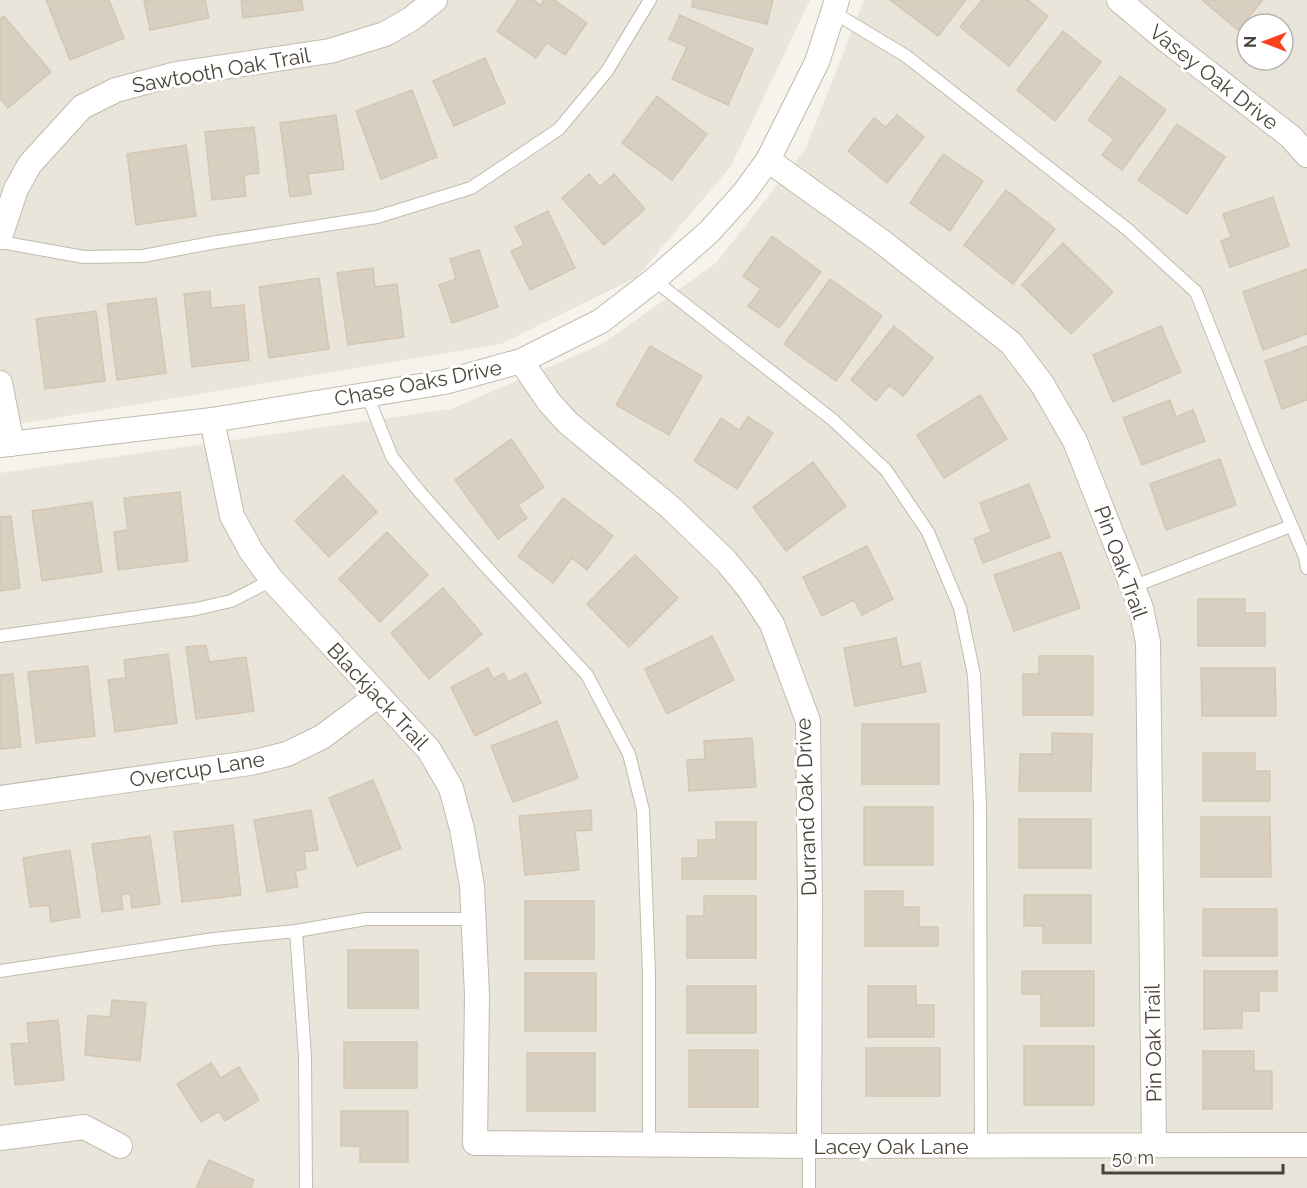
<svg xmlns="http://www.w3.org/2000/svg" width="1307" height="1188" font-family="Raleway,sans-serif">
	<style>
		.residential { fill: #eae5da; fill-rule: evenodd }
		.building { fill: #d8cfc1; stroke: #d3c7b4; stroke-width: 1.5 }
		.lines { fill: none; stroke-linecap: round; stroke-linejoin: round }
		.lane-casing { stroke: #c2bbae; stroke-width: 14 }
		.street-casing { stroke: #c2bbae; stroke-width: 26 }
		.lane { stroke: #fff; stroke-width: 12 }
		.street { stroke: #fff; stroke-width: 24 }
		.labels { text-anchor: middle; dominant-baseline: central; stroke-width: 6; stroke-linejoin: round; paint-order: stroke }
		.street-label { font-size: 21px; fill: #4b4439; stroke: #fff }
	</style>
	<rect width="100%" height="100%" fill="#f6f3ec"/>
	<!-- residential -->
	<path class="residential" d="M0,0H810L731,166L637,277L501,344L0,427Z
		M864,0H1307V1188H0V473L451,409L602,344L716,263L806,148ZM1247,24H1283V60H1247Z"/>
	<!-- building -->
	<path class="building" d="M46,0H109L124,38L70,60Z
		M144,0H205L209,18L150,30Z
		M241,0H302L303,10L243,18Z
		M518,0H533L541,5L544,0H554L587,23L565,55L547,43L536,58L497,31Z
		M693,0H773L767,24L692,7Z
		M890,0H966L938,36Z
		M982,0H1028L1048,16L1009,66L960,27Z
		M1202,0H1263L1238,30Z
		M680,15L753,49L728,105L672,79L687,47L669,39Z
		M4,16L51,72L8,108L0,98V19Z
		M1063,31L1101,62L1055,121L1017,90Z
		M485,58L505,103L454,126L433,81Z
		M1120,76L1166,110L1122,170L1102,155L1114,139L1088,120Z
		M412,90L437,157L381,179L356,111Z
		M657,96L707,134L672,180L622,143Z
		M336,115L344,169L308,174L311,194L290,197L280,123Z
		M897,115L924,137L887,183L848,151L874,118L886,127Z
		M1177,124L1225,157L1187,214L1138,180Z
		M254,127L259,173L244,175L246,196L212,200L205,132Z
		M186,145L196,216L136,225L127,154Z
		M943,154L983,181L950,231L910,203Z
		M589,174L600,187L614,174L645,209L604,245L562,198Z
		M1006,190L1055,229L1013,284L964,245Z
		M1273,197L1289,246L1230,267L1221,241L1231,237L1223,214Z
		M548,211L575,268L530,290L511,251L524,245L515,227Z
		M772,236L821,272L779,328L748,306L761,289L743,276Z
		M1063,243L1113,292L1071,334L1022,285Z
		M479,250L498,307L452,323L439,285L456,279L450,259Z
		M373,268L375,287L397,284L404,337L348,345L337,273Z
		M1307,269V334L1263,350L1243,292Z
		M319,278L329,349L269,358L259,287Z
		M830,279L882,316L836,381L784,344Z
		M210,291L211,308L244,305L249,360L192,367L184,294Z
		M156,298L166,373L117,380L107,304Z
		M96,311L105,381L45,389L36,319Z
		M894,326L933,358L903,396L889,385L876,401L851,380Z
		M1161,326L1181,372L1113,402L1093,355Z
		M650,346L702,376L669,435L616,405Z
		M1307,346V400L1282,409L1265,361Z
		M980,395L1007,439L944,478L917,435Z
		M1170,400L1176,417L1193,410L1205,441L1142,465L1123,418Z
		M748,417L773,433L737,489L694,461L721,418L739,430Z
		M511,439L544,487L518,505L527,518L498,539L455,480Z
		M1220,459L1236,505L1166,530L1150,484Z
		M813,462L846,506L786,551L753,507Z
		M343,475L377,512L329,557L295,521Z
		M1029,484L1050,537L983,563L974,539L991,532L980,503Z
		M180,492L188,561L118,570L114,532L128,530L124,498Z
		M563,498L613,536L587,570L572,558L553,583L518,556Z
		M92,502L102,572L42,581L32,511Z
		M11,516L20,588L0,591V517Z
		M387,532L428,575L380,622L339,579Z
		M867,546L893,599L862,615L854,600L822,616L803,577Z
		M1061,552L1080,608L1014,631L994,575Z
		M635,555L678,598L629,647L587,604Z
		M443,588L482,634L429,679L391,633Z
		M1198,599H1245V613H1265V646H1198Z
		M712,636L734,680L667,714L645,669Z
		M896,638L902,667L920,663L926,692L855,706L844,648Z
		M206,645L209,662L246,657L254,711L196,719L186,647Z
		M168,654L177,723L115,732L108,680L126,678L124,660Z
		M1039,656H1093V715H1023V674H1039Z
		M88,666L95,736L36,743L28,672Z
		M488,668L493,679L504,673L508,682L526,673L541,703L475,736L451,687Z
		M1201,668H1275L1276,716H1202Z
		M13,674L21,747L0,749V675Z
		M557,721L578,778L513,802L491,746Z
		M862,724H939V784H862Z
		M1052,733L1092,734L1091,791H1019L1020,754H1052Z
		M752,738L756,787L689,791L687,760L705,759L704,741Z
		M1203,753H1255V771H1270V801H1203Z
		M373,780L401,848L357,866L329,798Z
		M864,807H933V865H864Z
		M311,810L318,850L304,852L306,869L295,871L298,887L267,892L254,820Z
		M591,810L592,830L575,831L579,870L525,875L519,816Z
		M1201,817H1270L1271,877H1201Z
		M1019,819H1091V868H1019Z
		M716,822H756V879H682V858H698V840H716Z
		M233,825L241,895L182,902L174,832Z
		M150,836L160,904L132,908L130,893L121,895L123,909L102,912L92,844Z
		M70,850L80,917L51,922L49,905L30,907L23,858Z
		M865,891H903V907H919V927H938V946H865Z
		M1024,895H1091V943H1043V926H1024Z
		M704,896H756V958H687V916H704Z
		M525,901H594V959H525Z
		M1203,909H1277V956H1203Z
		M348,950H418V1008H348Z
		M1022,971H1094V1026H1041V994H1022Z
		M1204,971H1277V991H1259V1011H1242V1028L1204,1029Z
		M525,973H596V1031H525Z
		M687,986H756V1033H687Z
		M868,986H916V1005H934V1037H868Z
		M112,1000L146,1003L140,1061L85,1055L88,1015L110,1017Z
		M58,1020L64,1080L15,1085L11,1044L29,1043L27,1023Z
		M344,1042H417V1088H344Z
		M1024,1046H1094V1105H1024Z
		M866,1048H940V1096H866Z
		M689,1050H758V1107H689Z
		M1203,1051H1254V1071H1272V1109H1203Z
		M527,1053H595V1111H527Z
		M211,1063L221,1078L239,1067L259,1100L225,1121L219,1111L201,1122L177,1084Z
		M341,1111H408V1162H360V1146H341Z
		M209,1160L254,1180L251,1188H196Z"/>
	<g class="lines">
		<!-- lane casing -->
		<g class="lane-casing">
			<path id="lane" d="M833,12L906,56L1127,229L1196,292L1259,450L1305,557L1307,568
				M0,242L84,257L143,256L211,243L377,217L471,188L559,129L607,71L650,0
				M654,280L833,420L886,470L928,532L960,608L974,675L980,805L981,1146
				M367,395L392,457L418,490L490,571L587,675L629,754L643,810L649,974V1144
				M1132,587L1291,526
				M0,636L196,609L231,601L272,580
				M296,931L305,1056L306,1188
				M0,971L214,939L296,931L366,919H473
				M809,1146V1188"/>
		</g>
		<!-- street casing -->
		<g class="street-casing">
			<path id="street" d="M1119,0L1165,39L1291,137L1307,155
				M768,160L881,241L1011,343L1042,384L1075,441L1141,608L1148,642L1154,1145
				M0,237L16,189L30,164L82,107L116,90L176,74L330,51L385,34L411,19L435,0
				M521,361L549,402L568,423L670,507L726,561L749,589L772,624L808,721L810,904L809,1146
				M0,383L12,444
				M212,420L232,516L251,551L272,580L429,750L451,788L462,829L472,886L477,995L475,1143L809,1146L1307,1145
				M0,445L212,420L445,382L521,361L601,321L654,280L709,232L744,193L768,160L817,62L837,0
				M0,798L250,763L287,754L322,737L377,696
				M0,1138L84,1127L120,1146"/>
		</g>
		<!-- lane -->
		<use href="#lane" class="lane"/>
		<!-- street -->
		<use href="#street" class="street"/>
	</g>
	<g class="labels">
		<!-- street labels -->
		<g class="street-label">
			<text transform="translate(221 70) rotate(-10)">Sawtooth Oak Trail</text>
			<text transform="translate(1214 77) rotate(38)">Vasey Oak Drive</text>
			<text transform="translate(418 383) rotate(-11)">Chase Oaks Drive</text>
			<text transform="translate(1121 562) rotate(70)">Pin Oak Trail</text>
			<text transform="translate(378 696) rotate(47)">Blackjack Trail</text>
			<text transform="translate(197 769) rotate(-9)">Overcup Lane</text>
			<text transform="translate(806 807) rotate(-92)">Durrand Oak Drive</text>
			<text transform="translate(1153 1043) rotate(-91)">Pin Oak Trail</text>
			<text x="891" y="1146">Lacey Oak Lane</text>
		</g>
	</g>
	<!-- north arrow -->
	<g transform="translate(1265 42) rotate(270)"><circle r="28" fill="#ffffff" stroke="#b7b4b0" stroke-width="1.5"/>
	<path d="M0-4.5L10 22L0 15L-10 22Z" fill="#fc3f1d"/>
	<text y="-9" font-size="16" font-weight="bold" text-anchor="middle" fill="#4b4439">N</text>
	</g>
	<!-- scale -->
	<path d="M1103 1164v9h180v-9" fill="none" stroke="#4b4439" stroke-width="3"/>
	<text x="1112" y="1164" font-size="18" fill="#4b4439" stroke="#ffffff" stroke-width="4.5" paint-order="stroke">50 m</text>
</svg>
